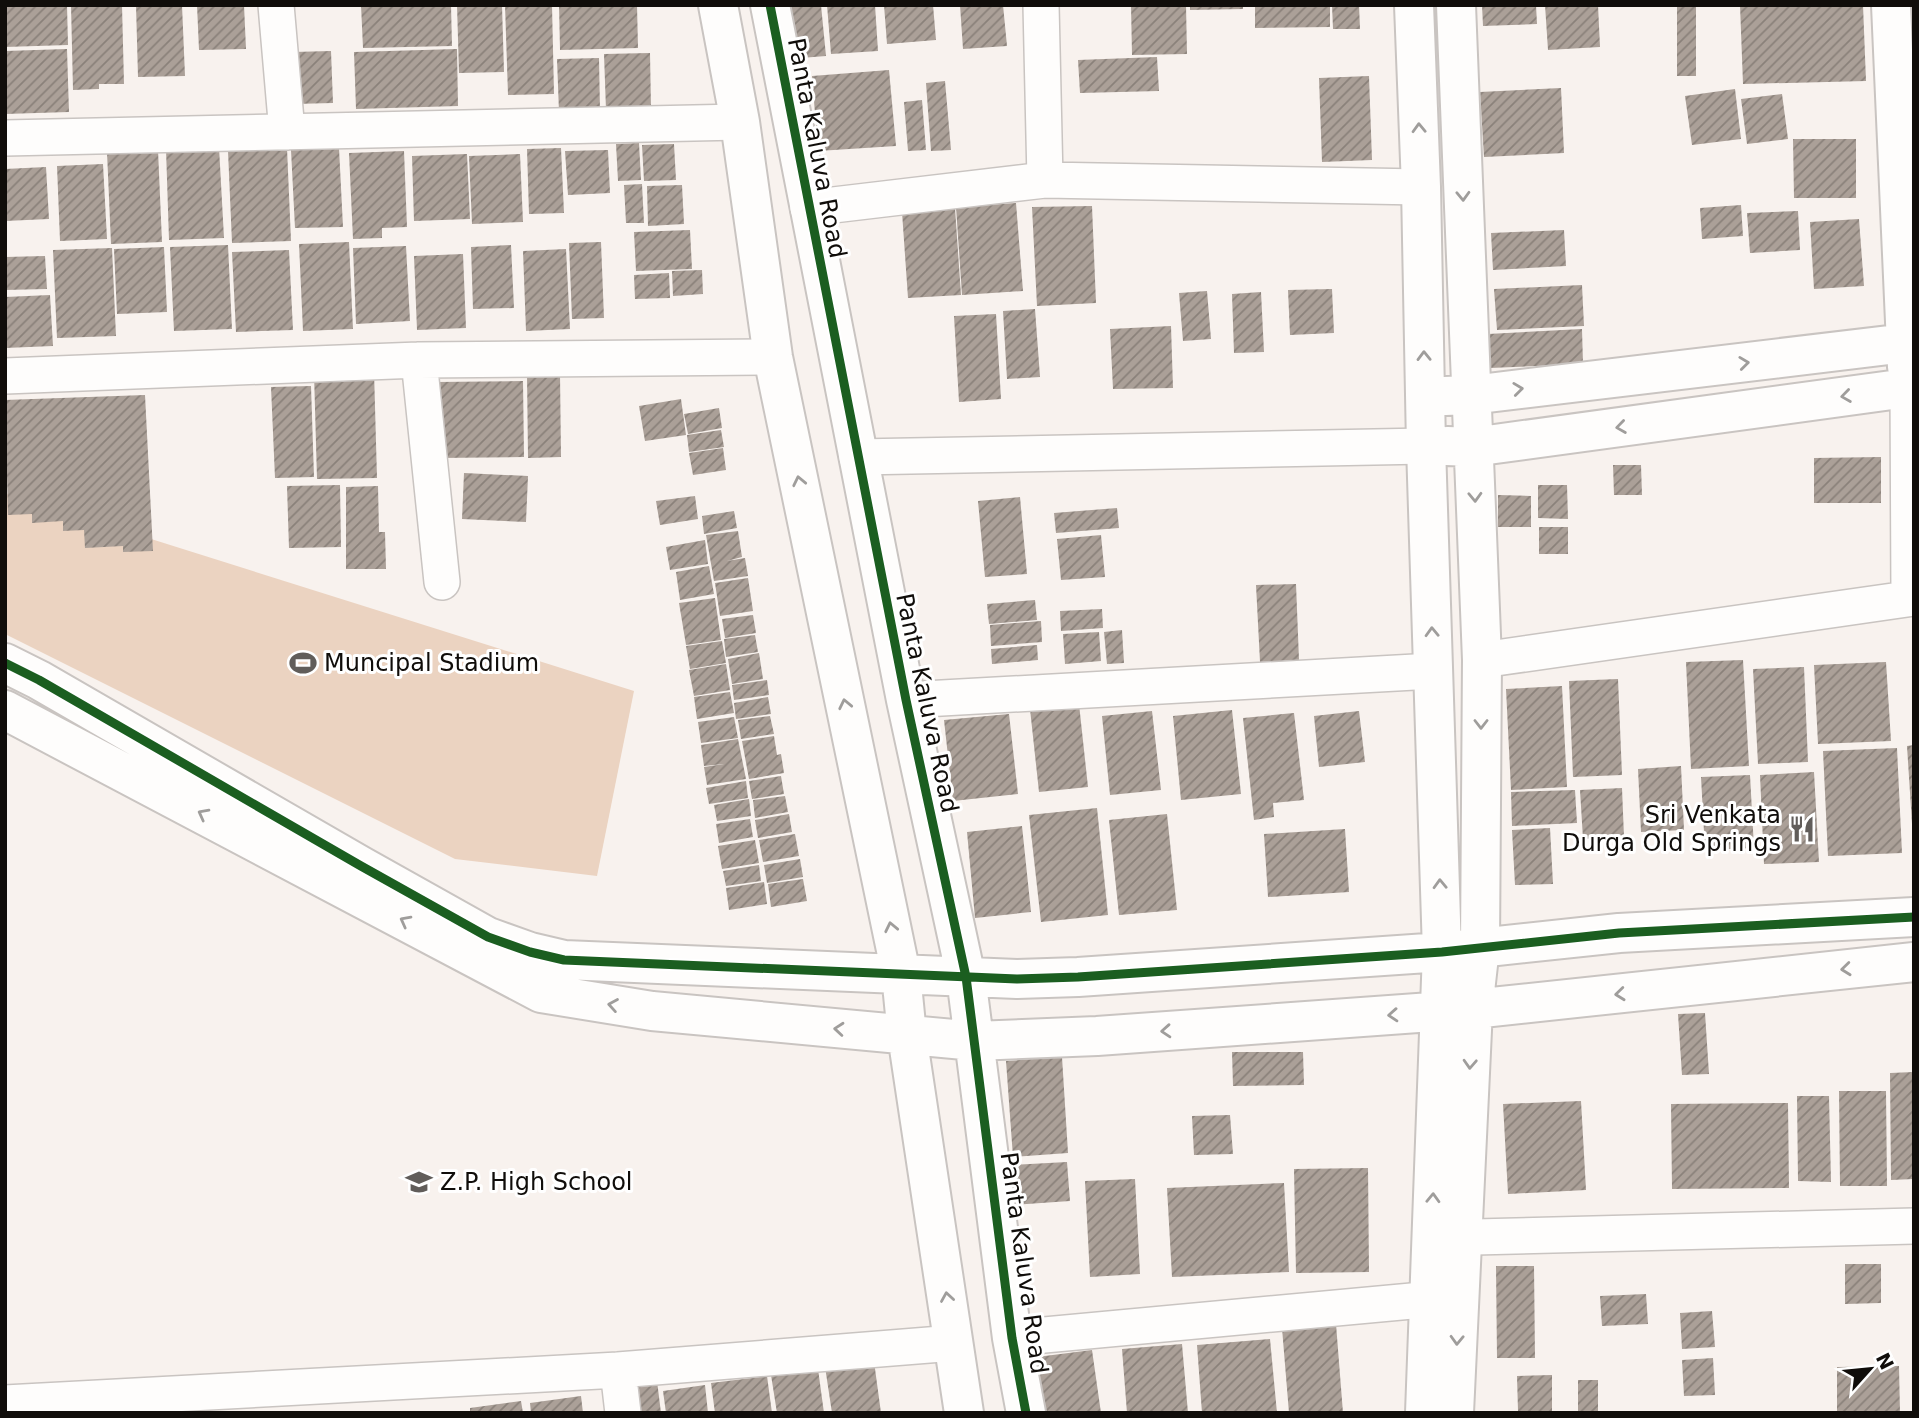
<svg xmlns="http://www.w3.org/2000/svg" width="1919" height="1418" font-family="'DejaVu Sans',sans-serif">
	<style>
		.pitch { fill: #ebd3c1 }
		.building { fill: url(#building-hatch) }
		.lines { fill: none; stroke-linecap: round; stroke-linejoin: round }
		.street-casing { stroke: #c9c4c1; stroke-width: 38 }
		.secondary-casing { stroke: #c9c4c1; stroke-width: 42 }
		.street { stroke: #fefdfc; stroke-width: 35 }
		.secondary { stroke: #fefdfc; stroke-width: 38 }
		.cycleway-casing { stroke: #fff; stroke-width: 13 }
		.cycleway { stroke: #1b5e20; stroke-width: 9 }
		.oneway { stroke: #9f9d9b }
		.labels { text-anchor: middle; dominant-baseline: central; stroke-width: 6; stroke-linejoin: round; paint-order: stroke }
		.street-label { font-size: 24px; fill: #100d0a; stroke: #fff }
		.poi-label { font-size: 24px; fill: #100d0a; stroke: #fff; text-anchor: start }
	</style>
	<defs>
		<pattern id="building-hatch" width="6" height="6" patternUnits="userSpaceOnUse" patternTransform="scale(1.75)"><rect width="6" height="6" fill="#aba098"/><path d="M-1 1l2-2M0 6l6-6M5 7l2-2" fill="none" stroke="#8a817a"/></pattern>
	</defs>
	<rect width="100%" height="100%" fill="#f8f2ee"/>
	<!-- pitch -->
	<path class="pitch" d="M5,493L634,691L597,876L455,859L5,634Z"/>
	<!-- building -->
	<path class="building" d="M5,5H67L68,45L5,47Z
		M71,5H122L124,84H99V89L73,90Z
		M136,5H182L185,76L138,77Z
		M197,5H244L246,49L199,50Z
		M361,5H451L452,46L363,48Z
		M457,5H502L504,72L459,73Z
		M505,5H552L554,94L508,95Z
		M559,5H637L638,48L560,50Z
		M783,5H821L826,56L788,59Z
		M827,5H875L878,51L831,54Z
		M884,5H933L936,40L887,44Z
		M960,5H1003L1007,46L963,49Z
		M1131,5H1186L1187,54L1132,55Z
		M1190,5H1243V9L1190,10Z
		M1255,5H1330V27L1255,28Z
		M1332,5H1359L1360,29H1333Z
		M1482,5H1536L1537,24L1483,26Z
		M1545,5H1598L1600,47L1548,50Z
		M1677,5H1696V76H1677Z
		M1740,5H1863L1866,81L1743,84Z
		M67,49L69,112L5,114V51Z
		M457,49L458,106L356,109L354,52Z
		M331,51L333,103L294,104L293,52Z
		M650,53L651,109L606,110L604,54Z
		M1157,57L1159,91L1080,93L1078,60Z
		M599,58L600,111L559,112L557,59Z
		M889,70L896,146L818,151L812,76Z
		M1369,76L1372,160L1322,162L1319,78Z
		M945,81L951,150L931,151L926,83Z
		M1561,88L1564,153L1484,157L1480,92Z
		M1735,89L1741,139L1692,145L1685,96Z
		M1782,94L1788,139L1747,144L1741,99Z
		M922,100L926,150L908,151L904,102Z
		M1793,139H1856V198H1794Z
		M639,143L641,180L618,181L616,144Z
		M674,144L676,180L644,181L642,145Z
		M219,147L224,238L169,240L166,149Z
		M287,148L291,241L232,243L228,151Z
		M339,148L343,227L295,228L291,150Z
		M561,148L564,213L529,214L527,149Z
		M158,150L162,242L111,244L107,152Z
		M608,150L610,193L568,195L565,151Z
		M404,151L407,227L382,228V238L353,239L349,153Z
		M467,154L470,219L414,221L412,156Z
		M520,154L523,222L472,224L469,156Z
		M103,164L107,239L60,241L57,166Z
		M46,167L49,219L5,221V169Z
		M642,184L644,223H626L624,185Z
		M682,185L684,224L648,226L647,186Z
		M1016,203L1023,291L962,295L956,207Z
		M1741,205L1743,236L1702,239L1700,208Z
		M1092,206L1096,303L1037,306L1032,207Z
		M955,208L961,295L908,298L902,212Z
		M1798,211L1800,250L1750,253L1747,213Z
		M1859,219L1864,286L1814,289L1810,222Z
		M690,230L692,269L636,271L634,232Z
		M1564,230L1566,266L1493,270L1491,233Z
		M349,242L353,329L303,331L299,244Z
		M601,242L604,318L572,319L569,243Z
		M228,245L232,329L174,331L170,247Z
		M511,245L514,308L473,309L471,247Z
		M406,246L410,321L356,324L353,248Z
		M164,247L167,312L117,314L114,249Z
		M112,248L116,336L57,338L53,250Z
		M566,249L570,329L526,331L523,251Z
		M289,250L293,330L236,332L232,252Z
		M463,254L466,328L417,330L414,256Z
		M45,256L47,289L5,290V257Z
		M702,270L703,294L673,296L672,271Z
		M669,273L670,298L635,299L634,275Z
		M1582,285L1584,326L1497,330L1494,289Z
		M1332,289L1334,333L1290,335L1288,290Z
		M1207,291L1211,339L1183,341L1179,293Z
		M1261,292L1264,352L1234,353L1232,294Z
		M50,295L53,346L5,348V297Z
		M1035,309L1040,377L1007,379L1003,311Z
		M996,314L1001,399L959,402L954,316Z
		M1171,326L1173,388L1113,389L1110,329Z
		M1582,329L1583,364L1490,368L1488,334Z
		M374,371L377,478L317,479L314,373Z
		M527,374H560L561,457L528,458Z
		M523,381L524,457L438,458L437,382Z
		M311,386L314,477L275,478L271,387Z
		M145,395L153,551L123,552V546L85,548L84,530L63,531V521L32,523V514L8,515L5,400Z
		M681,399L686,435L645,441L639,406Z
		M719,408L722,428L688,434L684,414Z
		M721,430L724,447L689,452L687,435Z
		M723,448L726,470L693,475L689,453Z
		M1881,457V503H1814V458Z
		M1613,465H1641L1642,495H1614Z
		M464,473L528,476L526,522L462,519Z
		M340,485L341,547L289,548L287,486Z
		M1538,485H1567L1568,519L1538,518Z
		M378,486L379,532H385L386,569H346V487Z
		M1498,495L1531,496V527H1498Z
		M695,496L698,519L660,525L656,501Z
		M1020,497L1027,574L985,577L978,501Z
		M1117,508L1119,528L1056,533L1054,513Z
		M734,511L737,528L704,534L702,516Z
		M1539,527H1568V554H1539Z
		M738,531L742,557L727,561L745,558L748,576L714,581L706,535Z
		M1101,535L1105,577L1061,580L1057,539Z
		M705,540L708,564L670,570L666,547Z
		M709,566L714,594L680,600L676,572Z
		M748,578L753,611L720,616L715,583Z
		M1296,584L1299,660L1260,662L1256,585Z
		M715,598L721,640L686,645L679,603Z
		M1035,600L1037,620L989,624L987,604Z
		M1102,609L1103,628L1061,631L1060,611Z
		M753,615L756,633L725,638L722,619Z
		M1041,621L1042,642L991,646L990,625Z
		M1122,630L1124,663L1107,664L1104,632Z
		M1099,632L1101,661L1065,664L1063,634Z
		M755,635L758,652L726,657L724,639Z
		M722,641L726,663L690,669L686,646Z
		M1037,645L1038,660L992,664L991,649Z
		M759,653L763,679L732,684L728,659Z
		M1743,660L1749,766L1691,769L1686,662Z
		M1886,662L1891,741L1818,744L1814,665Z
		M726,664L730,690L694,696L689,670Z
		M1804,667L1808,762L1758,764L1753,669Z
		M1618,679L1622,775L1573,777L1569,681Z
		M767,680L769,695L734,700L732,685Z
		M1562,686L1567,787L1511,790L1506,689Z
		M730,692L734,713L697,719L694,697Z
		M768,697L771,714L736,719L734,703Z
		M1079,704L1088,787L1039,792L1030,709Z
		M1232,710L1241,794L1181,800L1173,716Z
		M1152,711L1161,790L1110,795L1102,716Z
		M1359,711L1365,762L1319,767L1314,716Z
		M1294,713L1304,800L1273,803L1274,817L1254,820L1243,718Z
		M1009,714L1018,794L953,801L944,720Z
		M770,716L774,734L741,739L738,720Z
		M734,717L738,738L701,743L698,722Z
		M774,736L777,755L781,754L784,773L749,779L742,741Z
		M738,739L746,779L707,785L704,767L724,764L704,766L701,745Z
		M1914,745V824H1912L1907,746Z
		M1897,748L1902,853L1828,856L1823,751Z
		M1681,766L1684,830L1641,832L1638,769Z
		M1814,772L1819,862L1764,864L1760,775Z
		M1750,775L1754,848L1705,850L1701,777Z
		M781,776L784,794L752,799L749,781Z
		M746,781L748,798L709,804L706,788Z
		M1622,788L1624,837L1583,839L1580,790Z
		M1575,790L1577,823L1512,826L1511,792Z
		M785,796L788,812L755,818L753,800Z
		M749,799L751,816L717,821L714,805Z
		M1097,808L1108,915L1041,922L1029,815Z
		M789,814L792,832L758,838L755,820Z
		M1167,814L1177,910L1119,915L1109,820Z
		M750,819L753,837L719,843L716,824Z
		M1022,826L1031,912L975,918L967,832Z
		M1550,828L1553,884L1515,885L1512,830Z
		M1345,829L1349,892L1268,897L1264,834Z
		M795,834L799,856L763,862L759,840Z
		M755,840L759,863L722,869L718,846Z
		M800,859L803,877L767,883L764,865Z
		M759,865L761,881L726,886L723,871Z
		M803,879L807,901L771,907L768,884Z
		M764,882L767,904L729,910L726,888Z
		M1705,1013L1709,1074L1682,1075L1678,1014Z
		M1232,1052H1303L1304,1085L1233,1086Z
		M1062,1057L1068,1153L1013,1157L1006,1061Z
		M1914,1072V1179L1891,1180L1890,1073Z
		M1839,1091H1886L1887,1186H1840Z
		M1797,1096H1829L1831,1182L1798,1181Z
		M1581,1101L1586,1190L1508,1194L1503,1104Z
		M1788,1103L1789,1188L1672,1189L1671,1104Z
		M1230,1115L1233,1154L1194,1155L1192,1116Z
		M1067,1162L1070,1201L1013,1205L1011,1165Z
		M1368,1168L1369,1272L1296,1273L1294,1169Z
		M1135,1179L1140,1274L1090,1277L1085,1181Z
		M1284,1183L1289,1272L1172,1277L1167,1188Z
		M1845,1264H1881V1303L1845,1304Z
		M1496,1266H1534L1535,1358H1497Z
		M1646,1294L1648,1324L1602,1326L1600,1296Z
		M1712,1311L1715,1347L1682,1349L1680,1313Z
		M1336,1324L1343,1413H1289L1282,1328Z
		M1270,1339L1277,1413H1202L1197,1345Z
		M1182,1344L1188,1413H1127L1122,1349Z
		M1092,1350L1101,1413H1044L1037,1357Z
		M873,1354L881,1413H832L824,1360Z
		M1713,1358L1715,1395L1684,1396L1682,1360Z
		M1899,1366L1900,1413H1837V1367Z
		M818,1369L824,1413H777L771,1375Z
		M656,1373L661,1413H636L631,1377Z
		M1552,1375V1411H1518L1517,1376Z
		M767,1376L772,1413H715L711,1383Z
		M1578,1380H1598V1413H1578Z
		M705,1385L708,1413H666L663,1391Z
		M581,1396L583,1413H531L530,1403Z
		M521,1401L523,1413H470V1408Z"/>
	<g class="lines">
		<!-- street casing -->
		<g class="street-casing">
			<path id="street" d="M276,5L287,132
				M1041,5L1045,180
				M5,138L740,122
				M808,208L1045,180L1421,187
				M419,360L442,582
				M5,376L419,360L773,357
				M1908,388L1909,598
				M857,457L1426,446
				M1482,660L1914,598
				M906,700L1433,671
				M1434,1238L1914,1226
				M1012,1338L1455,1297
				M618,1370L623,1413
				M5,1403L618,1370L954,1343"/>
		</g>
		<!-- secondary casing -->
		<g class="secondary-casing">
			<path id="secondary" d="M718,5L740,122L773,357L901,974L907,1035L964,1413
				M770,5L906,700L966,977L1012,1338L1026,1413
				M1414,5L1421,187L1426,446L1442,952L1425,1413
				M1891,5L1907,367
				M1445,396L1471,395L1914,342
				M1447,446L1473,447L1914,387
				M5,663L39,680L361,866L488,937L530,952L564,960L1017,979L1078,977L1442,952L1619,933L1914,917
				M5,710L541,993L652,1011L975,1041L1097,1036L1473,1009L1914,962
				M1454,1413L1473,1009L1480,947L1482,660L1456,5"/>
		</g>
		<!-- street -->
		<use href="#street" class="street"/>
		<!-- secondary -->
		<use href="#secondary" class="secondary"/>
		<!-- cycleway casing -->
		<g class="cycleway-casing">
			<path id="cycleway" d="M770,5L906,700L966,977L1012,1338L1026,1413
				M5,663L39,680L361,866L488,937L530,952L564,960L1017,979L1078,977L1442,952L1619,933L1914,917"/>
		</g>
		<!-- cycleway -->
		<use href="#cycleway" class="cycleway"/>
	</g>
	<!-- one-way arrows -->
	<defs><path id="oneway-chevron" d="M-2-3.5L2.5 0L-2 3.5" fill="none" stroke-width="1.6" stroke-linecap="round" stroke-linejoin="round" transform="scale(1.75)"/></defs>
	<g class="oneway">
		<use href="#oneway-chevron" transform="translate(1419 128) rotate(-92)"/>
		<use href="#oneway-chevron" transform="translate(1463 196) rotate(88)"/>
		<use href="#oneway-chevron" transform="translate(1424 356) rotate(-91)"/>
		<use href="#oneway-chevron" transform="translate(1744 363) rotate(-7)"/>
		<use href="#oneway-chevron" transform="translate(1518 389) rotate(-7)"/>
		<use href="#oneway-chevron" transform="translate(1846 396) rotate(172)"/>
		<use href="#oneway-chevron" transform="translate(1621 427) rotate(172)"/>
		<use href="#oneway-chevron" transform="translate(799 481) rotate(-102)"/>
		<use href="#oneway-chevron" transform="translate(1475 497) rotate(88)"/>
		<use href="#oneway-chevron" transform="translate(1432 632) rotate(-92)"/>
		<use href="#oneway-chevron" transform="translate(845 704) rotate(-102)"/>
		<use href="#oneway-chevron" transform="translate(1481 724) rotate(90)"/>
		<use href="#oneway-chevron" transform="translate(203 814) rotate(-152)"/>
		<use href="#oneway-chevron" transform="translate(1440 884) rotate(-92)"/>
		<use href="#oneway-chevron" transform="translate(405 921) rotate(-152)"/>
		<use href="#oneway-chevron" transform="translate(891 927) rotate(-102)"/>
		<use href="#oneway-chevron" transform="translate(1846 969) rotate(174)"/>
		<use href="#oneway-chevron" transform="translate(1620 994) rotate(174)"/>
		<use href="#oneway-chevron" transform="translate(613 1005) rotate(-170)"/>
		<use href="#oneway-chevron" transform="translate(1393 1015) rotate(176)"/>
		<use href="#oneway-chevron" transform="translate(839 1029) rotate(-175)"/>
		<use href="#oneway-chevron" transform="translate(1166 1031) rotate(176)"/>
		<use href="#oneway-chevron" transform="translate(1470 1064) rotate(93)"/>
		<use href="#oneway-chevron" transform="translate(1433 1198) rotate(-88)"/>
		<use href="#oneway-chevron" transform="translate(947 1297) rotate(-99)"/>
		<use href="#oneway-chevron" transform="translate(1457 1340) rotate(92)"/>
	</g>
	<!-- icons -->
	<defs>
		<g id="stadium-bare" transform="scale(2.1)"><path d="M0-5a6.5 5 0 1 0 0 10a6.5 5 0 1 0 0-10ZM-3.5-1.8h7v3.6h-7Z" fill="#615d5a" stroke="#fff" stroke-width="2.5" paint-order="stroke"/></g>
		<g id="restaurant-bare" transform="scale(2.1)"><path d="M-5-6h1v4h1v-4h1v4h1v-4h1v5L-1.5 .5V6h-2V.5L-5-1ZM5-6V6H3V1.5H1.5Q1.5-4 5-6Z" fill="#615d5a" stroke="#fff" stroke-width="2.5" paint-order="stroke"/></g>
		<g id="school-bare" transform="scale(2.1)"><path d="M0-5L7-2L0 1L-7-2ZM-4 1L0 2.5L4 1V4Q0 6-4 4Z" fill="#615d5a" stroke="#fff" stroke-width="2.5" paint-order="stroke"/></g>
	</defs>
	<g fill-rule="evenodd">
		<use href="#stadium-bare" x="303" y="663"/>
		<use href="#restaurant-bare" x="1802" y="829"/>
		<use href="#school-bare" x="419" y="1182"/>
	</g>
	<g class="labels">
		<!-- street labels -->
		<g class="street-label">
			<text transform="translate(817 148) rotate(79)">Panta Kaluva Road</text>
			<text transform="translate(927 703) rotate(78)">Panta Kaluva Road</text>
			<text transform="translate(1024 1263) rotate(82)">Panta Kaluva Road</text>
		</g>
		<!-- poi labels -->
		<g class="poi-label">
			<text x="324" y="663">Muncipal Stadium</text>
			<text x="1781" y="815" text-anchor="end">Sri Venkata<tspan x="1781" dy="28">Durga Old Springs</tspan></text>
			<text x="440" y="1182">Z.P. High School</text>
		</g>
	</g>
	<!-- border -->
	<rect width="1919" height="1418" fill="none" stroke="#100d0a" stroke-width="14"/>
	<!-- north arrow -->
	<g transform="translate(1870 1369) rotate(63)" stroke="#ffffff" stroke-width="5" paint-order="stroke">
	<path d="M0-5L12 26L0 18L-12 26Z" fill="#100d0a"/>
	<text y="-10" font-size="19" font-weight="bold" text-anchor="middle" fill="#100d0a">N</text>
	</g>
</svg>
